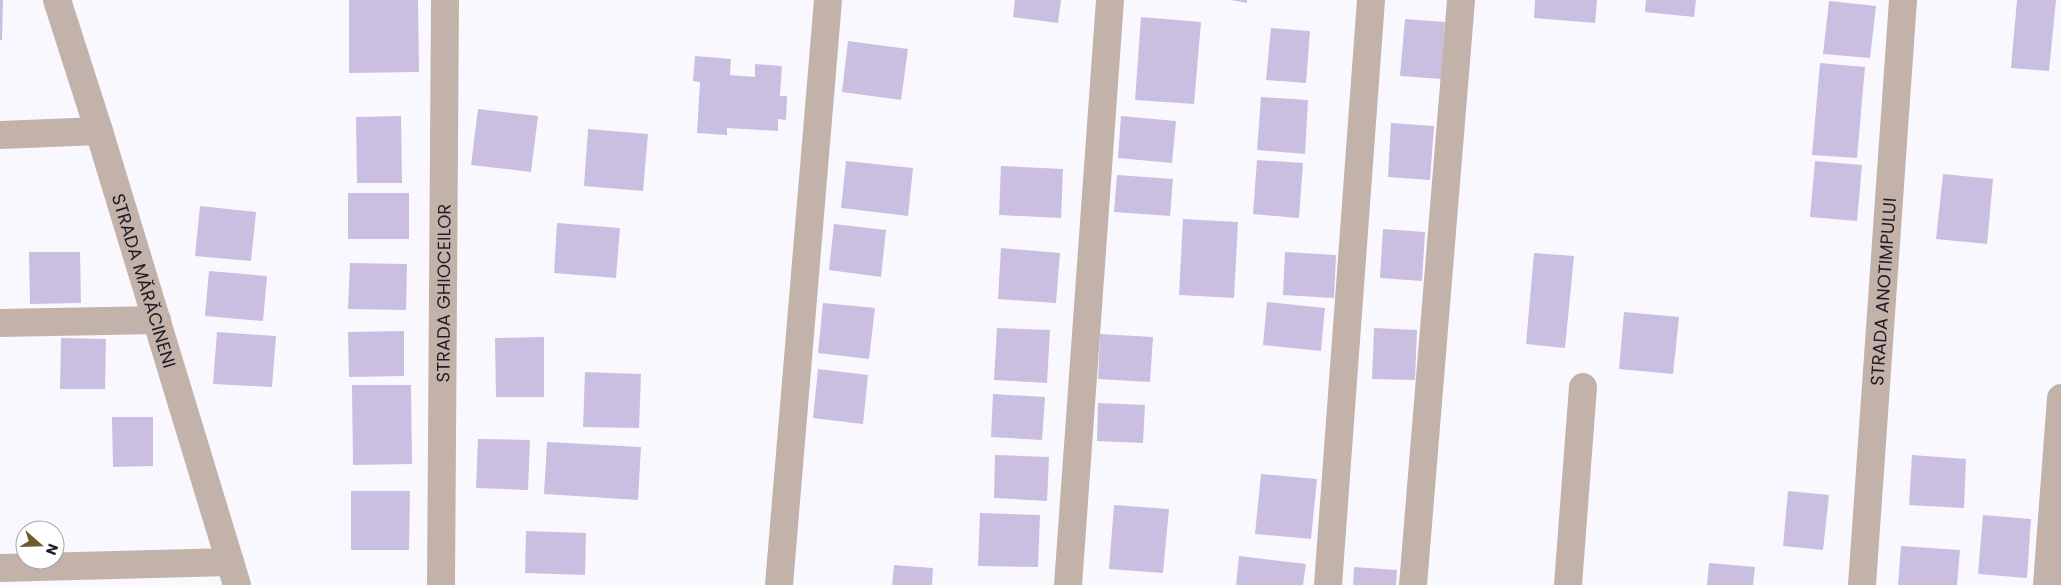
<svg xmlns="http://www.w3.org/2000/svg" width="2061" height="585" font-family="Poppins,sans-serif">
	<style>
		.building { fill: #cbbfe1 }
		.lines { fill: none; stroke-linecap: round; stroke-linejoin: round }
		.minor { stroke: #c3b2aa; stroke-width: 28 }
		.labels { text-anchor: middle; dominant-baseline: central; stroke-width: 4; stroke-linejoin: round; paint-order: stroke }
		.street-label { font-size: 18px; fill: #201b27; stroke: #fff }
	</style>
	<rect width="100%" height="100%" fill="#faf8ff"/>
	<!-- building -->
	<path class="building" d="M0,0H3L2,40H0Z
		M349,0H418L419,72L349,73Z
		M1015,0H1061L1058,23L1013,17Z
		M1231,0H1247V3Z
		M1535,0H1597L1595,23L1534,18Z
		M1646,0H1696L1694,17L1645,12Z
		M2017,0H2056L2049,71L2011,68Z
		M1829,1L1876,6L1870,58L1823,54Z
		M1141,17L1201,22L1194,104L1135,100Z
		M1405,19L1445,22L1441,79L1400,76Z
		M1271,28L1310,31L1306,83L1266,80Z
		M848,41L908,49L901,100L842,92Z
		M695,56L731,59L730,75L755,77V64L782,66L780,96H787L786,120L778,119V131L727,128V135L697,133L700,82L693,81Z
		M1820,63L1865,67L1857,158L1812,155Z
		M1261,97L1308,100L1305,154L1257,150Z
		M478,109L538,116L531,172L471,165Z
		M401,116L402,183H357L356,117Z
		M1121,116L1176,121L1172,163L1118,158Z
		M1391,123L1434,126L1430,180L1388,177Z
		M588,129L648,134L643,191L584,186Z
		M1257,160L1303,163L1299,218L1253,214Z
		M846,161L913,168L908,216L841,208Z
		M1815,161L1862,165L1857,221L1810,217Z
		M1001,166L1063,169L1061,218L999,215Z
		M1943,174L1993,179L1987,244L1936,239Z
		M1117,175L1173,179L1170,216L1114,212Z
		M348,193H409V239H348Z
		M200,206L256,212L251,261L195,256Z
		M1183,219L1238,222L1234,298L1179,295Z
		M557,223L620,228L616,278L554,273Z
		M834,224L886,230L881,277L829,270Z
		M1383,229L1425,232L1422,281L1380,278Z
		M1001,248L1060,253L1056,303L998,299Z
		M29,252H80L81,303L30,304Z
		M1285,252L1336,255L1334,298L1283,295Z
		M1534,253L1574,256L1565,348L1526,344Z
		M350,263L407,264L406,310L348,309Z
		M209,271L267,276L263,321L205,316Z
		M1267,302L1325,308L1321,351L1263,345Z
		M823,303L875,308L869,359L818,353Z
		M1624,312L1679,317L1673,374L1619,369Z
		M997,328L1050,330L1047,383L994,380Z
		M1374,328L1417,330L1415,380L1372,379Z
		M404,331V376L349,377L348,332Z
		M217,332L276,336L272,387L213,384Z
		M1100,334L1153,337L1150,382L1098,379Z
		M544,337V397H496L495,338Z
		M61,338L106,339L105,389H60Z
		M818,369L868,375L863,424L813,418Z
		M585,372L641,374L639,428L583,427Z
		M352,385H411L412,464L353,465Z
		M993,394L1045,397L1042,440L991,437Z
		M1098,403L1145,405L1143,443L1097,441Z
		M112,417H153V466L113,467Z
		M478,439L530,440L528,490L476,488Z
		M547,442L641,447L638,500L544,494Z
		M995,455L1049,457L1047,501L994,498Z
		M1912,455L1966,459L1964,508L1909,505Z
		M1261,474L1317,479L1311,539L1255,534Z
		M351,491H410L409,550H351Z
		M1788,491L1829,495L1823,550L1783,546Z
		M1114,505L1169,509L1163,573L1109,569Z
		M980,513L1040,515L1038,567L978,566Z
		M1983,515L2031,519L2027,578L1978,574Z
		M526,531L586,533L585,575L525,573Z
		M1901,546L1960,550L1957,585H1898Z
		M1239,556L1306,564L1303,585H1236Z
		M1709,563L1755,567L1753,585H1707Z
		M894,565L933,568L932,585H892Z
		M1354,567L1397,570L1396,585H1353Z"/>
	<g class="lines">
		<!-- minor -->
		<g class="minor">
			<path id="s1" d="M57,0L99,131L237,585"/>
			<path d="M0,135L99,131"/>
			<path d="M0,323L157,320"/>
			<path d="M0,568L230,562"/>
			<path id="s2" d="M441,585L445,0"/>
			<path d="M779,585L828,0"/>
			<path d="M1068,585L1110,0"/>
			<path d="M1328,585L1371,0"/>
			<path d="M1413,585L1461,0"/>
			<path d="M1568,585L1583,387"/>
			<path id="s3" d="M1862,585L1903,0"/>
			<path d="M2047,585L2061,398"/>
		</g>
	</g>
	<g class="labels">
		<!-- street labels -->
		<g class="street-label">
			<text stroke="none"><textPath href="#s1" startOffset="294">STRADA MĂRĂCINENI</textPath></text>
			<text stroke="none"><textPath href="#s3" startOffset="294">STRADA ANOTIMPULUI</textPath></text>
			<text stroke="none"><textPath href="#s2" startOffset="292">STRADA GHIOCEILOR</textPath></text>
		</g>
	</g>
	<!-- north arrow -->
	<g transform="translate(40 545) rotate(110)"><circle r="24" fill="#ffffff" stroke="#a6a4a9"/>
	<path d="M0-4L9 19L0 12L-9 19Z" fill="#6d5d2b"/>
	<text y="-8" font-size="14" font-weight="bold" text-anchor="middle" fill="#201b27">N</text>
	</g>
</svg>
